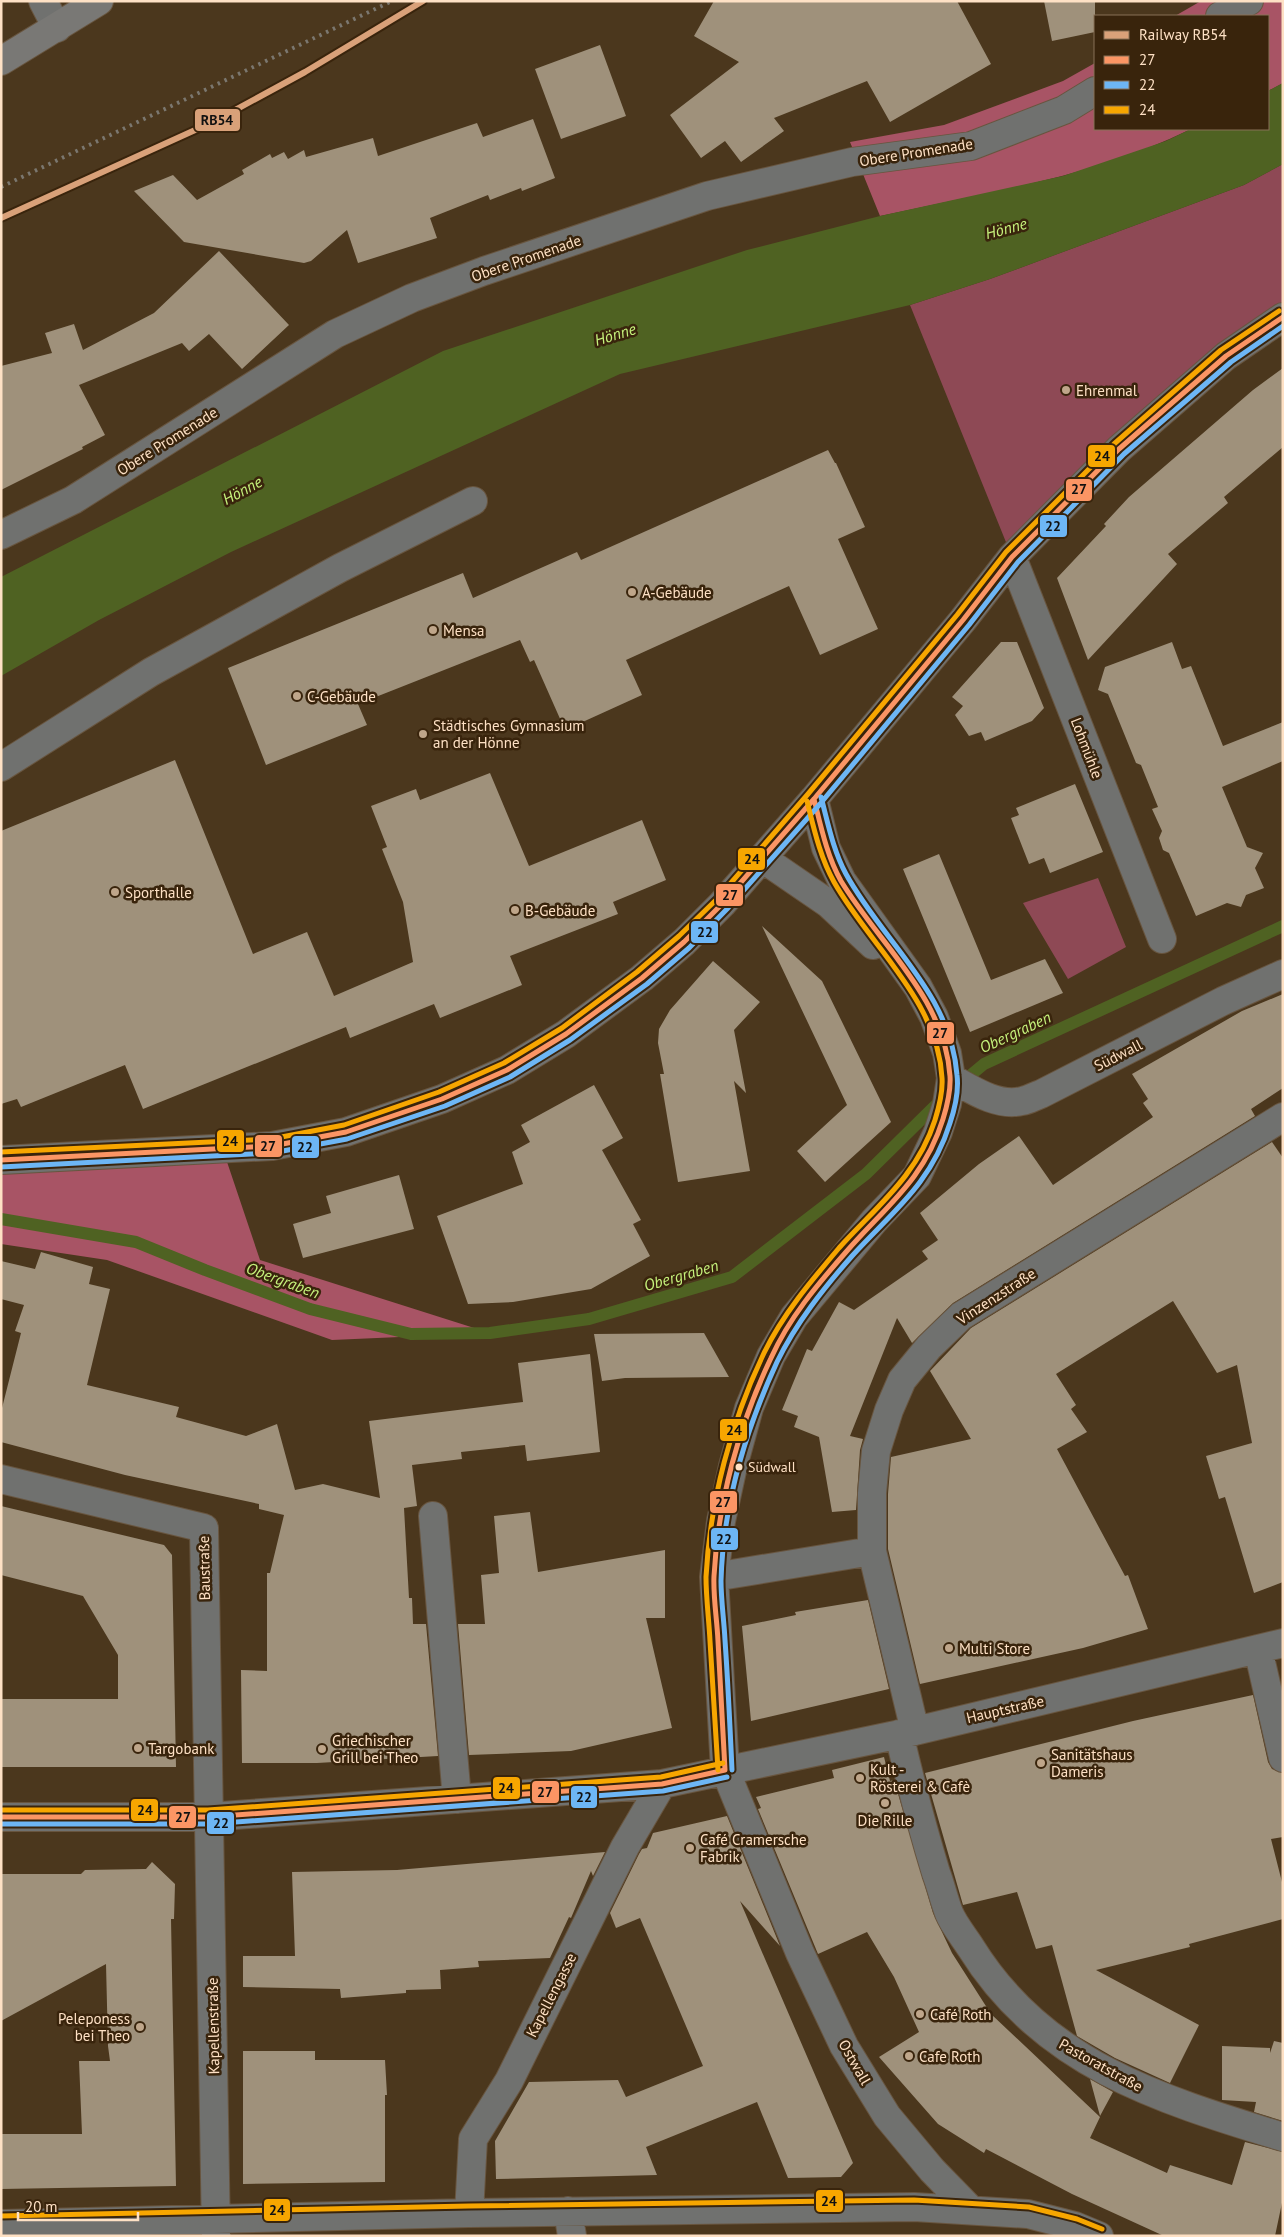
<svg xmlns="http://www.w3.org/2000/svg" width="1284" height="2237" font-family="'PT Sans',sans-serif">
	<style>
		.green { fill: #8e4955 }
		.forest { fill: #a85465 }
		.water { fill: #4f6222 }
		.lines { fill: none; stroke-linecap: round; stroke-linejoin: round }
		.stream { stroke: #4f6222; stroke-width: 12 }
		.building { fill: #9f917b }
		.minor-casing { stroke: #68553f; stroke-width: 30 }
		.major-casing { stroke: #68553f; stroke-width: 30 }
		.minor { stroke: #70716f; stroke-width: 28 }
		.major { stroke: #797875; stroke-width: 28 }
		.rail { stroke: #7b776f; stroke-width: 4; stroke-dasharray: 2.5 5; stroke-linecap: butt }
		.bus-1-casing { stroke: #39240c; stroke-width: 9 }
		.bus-2-casing { stroke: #39240c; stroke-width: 9 }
		.bus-3-casing { stroke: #39240c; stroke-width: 9 }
		.bus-1 { stroke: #fb9564; stroke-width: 5 }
		.bus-2 { stroke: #6db6f5; stroke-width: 5 }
		.bus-3 { stroke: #f7a600; stroke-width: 5 }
		.rail-1-casing { stroke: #39240c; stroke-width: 10 }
		.rail-1 { stroke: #d9a179; stroke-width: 6 }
		.poi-dot { fill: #bfa68a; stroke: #39240c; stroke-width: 2 }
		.bus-dot { fill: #fee1c5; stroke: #39240c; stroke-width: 2 }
		.labels { text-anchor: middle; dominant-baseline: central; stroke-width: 5; stroke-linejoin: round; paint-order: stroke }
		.bus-label { font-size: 14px; fill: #fee1c5; stroke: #39240c; text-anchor: start }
		.street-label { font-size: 15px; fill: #fee1c5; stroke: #39240c }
		.poi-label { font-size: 15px; fill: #fee1c5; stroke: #39240c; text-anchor: start }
		.water-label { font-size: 16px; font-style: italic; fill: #c6f27c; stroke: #39240c }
		.line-badge { stroke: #39240c; stroke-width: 2 }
		.pale-badge-label { font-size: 14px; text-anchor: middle; font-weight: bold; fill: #111 }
	</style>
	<rect width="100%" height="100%" fill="#4b371d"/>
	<!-- green -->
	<path class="green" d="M1283,164V317L1012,557L910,305L990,279L1244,185Z
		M1098,878L1126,947L1068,979L1023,903Z"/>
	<!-- forest -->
	<path class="forest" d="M1201,1H1283V83L1268,91V16H1175Z
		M1095,63V129H1191C1094,177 985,193 880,216L850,142L944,125L1063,81Z
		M223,1150L260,1260L490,1333L332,1340L107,1260L1,1244V1160Z"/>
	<!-- water -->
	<path class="water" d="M1283,83V164L1244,185L990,279L910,305L620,374L231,552L99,620L1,676V577L443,351L747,250L880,216L1063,176L1166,141L1191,129H1268V91Z"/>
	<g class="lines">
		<!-- stream -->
		<path class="stream" d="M960,1084L984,1064L1283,926
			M1,1219L136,1242L205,1270L310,1309L411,1334L490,1333L589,1319L732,1277L866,1174L943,1098"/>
	</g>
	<!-- building -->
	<path class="building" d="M714,1H957L991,64L890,122L867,81L774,118L784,131L741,162L725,141L701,158L670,115L739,62L694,36Z
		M1044,1H1095V32L1052,41Z
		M600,45L626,116L561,139L535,69Z
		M533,119L555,178L522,191L521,188L490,200L488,195L430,218L437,238L358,263L347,230L311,261L304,263L184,242L134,191L173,175L197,200L244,174L242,170L270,154L272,158L284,152L288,159L304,150L306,157L373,138L378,156L477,123L483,137Z
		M219,251L289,325L242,369L209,334L189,351L182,343L79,385L105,435L82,447L83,449L1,490V366L52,353L45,333L74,324L83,350L154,313Z
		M1283,368V447L1224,497L1228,503L1168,554L1177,564L1088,660L1057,578L1106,526L1104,524L1129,497L1253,390Z
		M828,450L835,463H836L865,527L838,539L878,629L820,655L789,586L626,660L642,695L565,730L534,660L530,662L520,640L358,704L367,725L266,765L228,668L463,573L473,598L577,552L581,560Z
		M1001,642H1017L1044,708L1032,721L985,741L981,732L969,736L955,715L963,706L952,697Z
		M1172,642L1182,669L1191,666L1223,746L1283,722V761L1222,787L1247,847L1263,853L1255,868L1264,888L1246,895L1241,907L1227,903L1196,916L1169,853L1163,850L1159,838L1162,831L1152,809L1158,807L1141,765L1136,763L1108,694L1098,690L1105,667Z
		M175,760L253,954L307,932L334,996L413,962L403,902L382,849L387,847L371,806L416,789L420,800L490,773L529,866L642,820L666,880L613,902L618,914L510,956L522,985L440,1018L434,1004L350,1038L346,1027L143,1109L125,1065L21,1107L17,1099L1,1104V831Z
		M1075,784L1103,852L1050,873L1044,858L1029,864L1011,818L1019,815L1016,808Z
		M939,854L991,980L1045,959L1063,993L970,1032L903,869Z
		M762,926L822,981L891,1122L825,1182L797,1151L847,1105Z
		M713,961L760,1002L734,1030L746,1093L734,1081L750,1171L678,1182L660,1074H664L658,1043L659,1029L670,1010Z
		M1283,994V1088L1251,1109L1255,1116L953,1303L912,1343L897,1318L850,1436L863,1439L860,1450L856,1510L832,1512L819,1437L794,1427L798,1416L782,1410L807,1349L812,1351L839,1302L854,1310L928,1259L922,1251L938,1240L920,1213L979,1164L1019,1136L1053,1185L1153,1117L1143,1103L1148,1099L1132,1074L1242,1011Z
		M594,1085L623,1138L602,1150L641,1220L633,1224L650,1256L591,1289L513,1302L468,1304L437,1216L523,1184L512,1152L530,1142L521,1125Z
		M1272,1142L1283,1158V1582L1254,1593L1225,1497L1219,1499L1206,1456L1252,1443L1237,1365L1217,1373L1173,1301L1056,1374L1076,1405L1071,1409L1087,1432L1057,1449L1125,1576L1128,1575L1148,1629L1083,1648L920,1684L888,1549V1494L891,1457L971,1439L930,1371L971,1328Z
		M399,1175L414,1229L303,1258L293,1224L331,1213L326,1196Z
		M41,1252L93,1267L89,1284L110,1289L87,1385L179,1407L176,1417L246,1436L277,1424L295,1490L323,1484L380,1498L369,1421L523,1402L518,1363L590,1354L600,1452L527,1461L525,1445L461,1452L462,1459L412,1465L417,1506L404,1508L409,1598H412L413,1624H426L438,1756L317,1763H242L241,1670L267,1671V1573H270L284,1515L259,1509V1504L125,1475L1,1442V1412L21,1333L15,1331L24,1305L1,1299V1261L35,1269Z
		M704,1333L729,1377L625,1378L602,1381L594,1334Z
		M1,1506L164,1545L172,1555L176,1767H1V1699H118V1655L83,1596L1,1575Z
		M530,1512L538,1572L665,1550V1618H646L672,1728L571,1751L469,1755L458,1624H485L481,1575L499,1573L494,1516Z
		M868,1600L889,1689L751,1721L742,1626L796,1615L795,1612Z
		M1253,1695L1268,1762L1272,1769L1283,1773V1837L1271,1839L1283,1886V1919L1189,1944L1190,1947L1096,1970L1199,2025L1170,2083L1115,2058L1077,2036L1052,1945L1036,1949L1017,1892L963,1905L925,1773L1133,1721Z
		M884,1757L890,1781L894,1780L933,1913L952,1953L991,2014L1100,2117L1090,2138L1167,2173L1170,2165L1232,2185L1245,2142L1283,2152V2198L1275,2236H1164L1072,2194L986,2149L984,2153L938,2124L879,2057L919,2032L894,1977L867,1932L818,1954L758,1809L761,1808L756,1797L834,1778L832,1770Z
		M727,1816L780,1946L740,1901L853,2163L841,2177L788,2178L757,2102L646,2147L657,2175L496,2179L495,2141L529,2082L618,2080L626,2097L703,2066L640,1918L616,1928L610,1913L639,1854L642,1849L647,1848L653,1833Z
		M605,1852L593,1876L591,1871L571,1918L569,1917L550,1958L478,1961L479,1967L440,1970L441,1989L406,1990V1993L341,1998L340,1989L243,1987V1956H295L292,1872L397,1870Z
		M152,1862L175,1884L174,1919H171L176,2186L1,2189V2134H82L79,2061H110L108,2046L106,1964L1,2021V1874H81L85,1870L146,1869Z
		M1274,2041L1283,2043V2121L1254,2112L1256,2102L1222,2100V2046L1270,2048V2053Z
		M243,2051H315V2060H385L387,2095H385V2182L243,2184Z
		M1090,2079L1113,2092L1100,2116Z"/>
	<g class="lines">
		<!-- minor casing -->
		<g class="minor-casing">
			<path id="minor" d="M43,1L57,28
				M1220,16L1249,1
				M1,535L73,500L335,334L412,298L484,271L707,196L852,162L971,146L1064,110L1095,91
				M1012,557L1162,939
				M1,767L151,672L340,568L473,501
				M814,799L826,848L842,881L918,987L934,1017L947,1053L951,1078L947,1104L938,1132L917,1176L874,1221L794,1317L771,1356L749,1408L733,1466L721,1521L714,1577L725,1770L800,1953L844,2046L887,2116L932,2170L971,2210
				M762,858L829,904L873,945
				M951,1078C971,1089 997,1107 1022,1101C1028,1100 1035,1096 1041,1094L1223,1001L1283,974
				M1,1160L272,1146L346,1132L442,1099L507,1070L566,1034L642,978L684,942L722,904L814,799L963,620L1012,557L1119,449L1226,356L1283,317
				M1,1479L204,1528L216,2236
				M433,1516L457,1799
				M714,1577L872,1551
				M1258,1649L1283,1758
				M915,1731L872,1551V1493L876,1451L889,1410L902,1380L929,1347L961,1316L1283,1117
				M899,1734C910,1781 922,1827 936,1873C941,1886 944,1900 949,1913C954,1925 964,1937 971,1948C1043,2064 1159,2099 1283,2137
				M1,1817H208L662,1784L915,1731L1283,1643
				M568,2211L572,2236
				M469,2213L473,2139L509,2081L625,1847L662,1784
				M1,2224L469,2213L914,2207L1028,2214L1075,2226L1099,2236"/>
		</g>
		<!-- major casing -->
		<g class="major-casing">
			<path id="major" d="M1,61L99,1"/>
		</g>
		<!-- minor -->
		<use href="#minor" class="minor"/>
		<!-- major -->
		<use href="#major" class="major"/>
		<!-- rail -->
		<path class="rail" d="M1,187L392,1"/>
		<!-- bus-1 casing -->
		<g class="bus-1-casing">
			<path id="bus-1" d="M1,1160L272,1146L346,1132L442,1099L507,1070L566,1034L642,978L684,942L722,904L814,799L963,620L1012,557L1119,449L1226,356L1283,317
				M725,1770C723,1727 720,1684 718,1641C717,1619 713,1597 714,1576C718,1501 739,1425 771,1358C789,1318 817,1285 846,1252C886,1206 924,1180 943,1119C947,1106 951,1091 950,1076C945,998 879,944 841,881C827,856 821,827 814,799
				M1,1817H208L662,1784L725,1770"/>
		</g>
		<!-- bus-2 casing -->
		<g class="bus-2-casing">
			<path id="bus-2" d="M1,1167L272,1153L347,1139L445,1106L510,1077L570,1040L647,984L689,948L727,909L820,804L969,625L1018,562L1124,454L1231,362L1283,326
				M732,1770C730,1726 728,1683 725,1640C724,1620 721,1600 721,1581C723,1506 746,1429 777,1362C796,1323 823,1289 852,1256C893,1211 931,1184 950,1123C955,1108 959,1091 957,1075C951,993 883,942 846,874C833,850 828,823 821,797
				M1,1824H209L663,1791L727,1777"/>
		</g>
		<!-- bus-3 casing -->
		<g class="bus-3-casing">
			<path id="bus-3" d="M1,1152L271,1139L344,1125L439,1092L504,1063L562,1028L637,972L679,936L717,899L808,794L957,615L1006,552L1114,444L1221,350L1279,311
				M718,1770C715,1727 713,1684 710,1641C709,1620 706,1598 706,1577C710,1501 731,1422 764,1353C783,1314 811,1281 839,1248C877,1206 917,1176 935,1120C939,1107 943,1092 942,1078C938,1000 870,946 834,882C820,857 814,829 807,801
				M1,1810H208L661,1777L723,1763
				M1,2216L469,2206L914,2200L1029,2207L1077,2219L1102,2229"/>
		</g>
		<!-- bus-1 -->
		<use href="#bus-1" class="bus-1"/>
		<!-- bus-2 -->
		<use href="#bus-2" class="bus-2"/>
		<!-- bus-3 -->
		<use href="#bus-3" class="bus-3"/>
		<!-- rail-1 casing -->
		<g class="rail-1-casing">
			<path id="rail-1" d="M1,218L215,121L305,72L423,1"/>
		</g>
		<!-- rail-1 -->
		<use href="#rail-1" class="rail-1"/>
	</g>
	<!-- markers -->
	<g class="poi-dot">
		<circle cx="1066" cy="390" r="5"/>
		<circle cx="632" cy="592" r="5"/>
		<circle cx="433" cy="630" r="5"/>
		<circle cx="297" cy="696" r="5"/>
		<circle cx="423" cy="734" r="5"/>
		<circle cx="115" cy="892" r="5"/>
		<circle cx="515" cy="910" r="5"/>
		<circle cx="949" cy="1648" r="5"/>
		<circle cx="138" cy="1748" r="5"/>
		<circle cx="322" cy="1749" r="5"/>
		<circle cx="1041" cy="1763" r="5"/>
		<circle cx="860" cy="1778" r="5"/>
		<circle cx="885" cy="1803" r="5"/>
		<circle cx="690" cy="1848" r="5"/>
		<circle cx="920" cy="2014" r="5"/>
		<circle cx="140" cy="2027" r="5"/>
		<circle cx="909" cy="2056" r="5"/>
	</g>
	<circle class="bus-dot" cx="739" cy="1467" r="4.5"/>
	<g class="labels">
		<!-- bus labels -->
		<g class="bus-label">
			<text x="748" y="1467">Südwall</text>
		</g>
		<!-- street labels -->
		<g class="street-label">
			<text transform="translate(916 152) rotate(-9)">Obere Promenade</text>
			<text transform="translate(526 258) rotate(-19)">Obere Promenade</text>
			<text transform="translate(167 441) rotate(-32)">Obere Promenade</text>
			<text transform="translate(1087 748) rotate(69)">Lohmühle</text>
			<text transform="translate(1118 1055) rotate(-27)">Südwall</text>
			<text transform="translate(996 1296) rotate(-33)">Vinzenzstraße</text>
			<text transform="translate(204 1568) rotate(-91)">Baustraße</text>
			<text transform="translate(1005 1709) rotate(-13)">Hauptstraße</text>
			<text transform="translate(551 1995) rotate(-63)">Kapellengasse</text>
			<text transform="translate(213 2026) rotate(-91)">Kapellenstraße</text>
			<text transform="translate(855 2062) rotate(60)">Ostwall</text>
			<text transform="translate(1101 2065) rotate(29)">Pastoratstraße</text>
		</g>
		<!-- poi labels -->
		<g class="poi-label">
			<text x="1076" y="390">Ehrenmal</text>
			<text x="642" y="592">A-Gebäude</text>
			<text x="443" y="630">Mensa</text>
			<text x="307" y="696">C-Gebäude</text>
			<text x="433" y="725">Städtisches Gymnasium<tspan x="433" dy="17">an der Hönne</tspan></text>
			<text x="125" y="892">Sporthalle</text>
			<text x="525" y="910">B-Gebäude</text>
			<text x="959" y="1648">Multi Store</text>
			<text x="332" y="1740">Griechischer<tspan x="332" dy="17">Grill bei Theo</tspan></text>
			<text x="148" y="1748">Targobank</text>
			<text x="1051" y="1754">Sanitätshaus<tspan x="1051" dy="17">Dameris</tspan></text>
			<text x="870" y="1769">Kult -<tspan x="870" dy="17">Rösterei &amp; Cafè</tspan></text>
			<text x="885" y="1820" text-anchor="middle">Die Rille</text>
			<text x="700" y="1839">Café Cramersche<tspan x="700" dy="17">Fabrik</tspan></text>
			<text x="930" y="2014">Café Roth</text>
			<text x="130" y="2018" text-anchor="end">Peleponess<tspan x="130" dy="17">bei Theo</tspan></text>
			<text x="919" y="2056">Cafe Roth</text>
		</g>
		<!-- water labels -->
		<g class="water-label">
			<text transform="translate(1006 228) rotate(-15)">Hönne</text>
			<text transform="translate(615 334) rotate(-17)">Hönne</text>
			<text transform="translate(242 490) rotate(-28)">Hönne</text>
			<text transform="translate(1015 1032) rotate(-25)">Obergraben</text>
			<text transform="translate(681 1275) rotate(-16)">Obergraben</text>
			<text transform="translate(283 1280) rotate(20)">Obergraben</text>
		</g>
	</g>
	<g class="line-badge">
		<rect x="194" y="108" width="47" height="24" rx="5" fill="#d9a179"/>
		<rect x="1087" y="444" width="29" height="24" rx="5" fill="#f7a600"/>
		<rect x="1065" y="478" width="28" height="24" rx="5" fill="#fb9564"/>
		<rect x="1039" y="514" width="29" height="24" rx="5" fill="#6db6f5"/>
		<rect x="737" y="847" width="29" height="24" rx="5" fill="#f7a600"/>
		<rect x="715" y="883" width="29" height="24" rx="5" fill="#fb9564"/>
		<rect x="690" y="920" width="29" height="24" rx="5" fill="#6db6f5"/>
		<rect x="926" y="1021" width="29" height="24" rx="5" fill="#fb9564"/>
		<rect x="216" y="1129" width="29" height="24" rx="5" fill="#f7a600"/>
		<rect x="254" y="1134" width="29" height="24" rx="5" fill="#fb9564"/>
		<rect x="291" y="1135" width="29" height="24" rx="5" fill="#6db6f5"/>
		<rect x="719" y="1418" width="29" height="24" rx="5" fill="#f7a600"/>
		<rect x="709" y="1490" width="29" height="24" rx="5" fill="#fb9564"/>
		<rect x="710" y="1527" width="29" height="24" rx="5" fill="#6db6f5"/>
		<rect x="492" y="1776" width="29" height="24" rx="5" fill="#f7a600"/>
		<rect x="531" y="1780" width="29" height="24" rx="5" fill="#fb9564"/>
		<rect x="570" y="1785" width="28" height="24" rx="5" fill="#6db6f5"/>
		<rect x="130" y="1798" width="29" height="24" rx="5" fill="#f7a600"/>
		<rect x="168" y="1805" width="29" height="24" rx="5" fill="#fb9564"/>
		<rect x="206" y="1811" width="29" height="24" rx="5" fill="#6db6f5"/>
		<rect x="815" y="2189" width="29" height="24" rx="5" fill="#f7a600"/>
		<rect x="263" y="2198" width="28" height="24" rx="5" fill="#f7a600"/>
	</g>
	<g class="pale-badge-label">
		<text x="217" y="125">RB54</text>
		<text x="1102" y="461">24</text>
		<text x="1079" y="494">27</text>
		<text x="1053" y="531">22</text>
		<text x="752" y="864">24</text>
		<text x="730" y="900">27</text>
		<text x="705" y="937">22</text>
		<text x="940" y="1038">27</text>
		<text x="230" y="1146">24</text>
		<text x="268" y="1151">27</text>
		<text x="305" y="1152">22</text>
		<text x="734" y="1435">24</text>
		<text x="723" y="1507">27</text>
		<text x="724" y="1544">22</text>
		<text x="506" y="1793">24</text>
		<text x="545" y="1797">27</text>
		<text x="584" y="1802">22</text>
		<text x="145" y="1815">24</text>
		<text x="183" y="1822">27</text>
		<text x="221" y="1828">22</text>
		<text x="829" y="2206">24</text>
		<text x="277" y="2215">24</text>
	</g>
	<!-- border -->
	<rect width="1284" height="2237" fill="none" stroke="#fee1c5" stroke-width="5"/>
	<!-- legend -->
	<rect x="1094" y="15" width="175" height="115" fill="#39240c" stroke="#887056"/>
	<rect x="1104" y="31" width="25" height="8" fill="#d9a179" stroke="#887056"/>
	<text x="1139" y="40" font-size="15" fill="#fee1c5">Railway RB54</text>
	<rect x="1104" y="56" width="25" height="8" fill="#fb9564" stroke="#887056"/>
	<text x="1139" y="65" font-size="15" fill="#fee1c5">27</text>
	<rect x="1104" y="81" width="25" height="8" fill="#6db6f5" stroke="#887056"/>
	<text x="1139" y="90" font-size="15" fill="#fee1c5">22</text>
	<rect x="1104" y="106" width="25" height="8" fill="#f7a600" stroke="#887056"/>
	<text x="1139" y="115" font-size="15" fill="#fee1c5">24</text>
	<!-- scale -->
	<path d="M18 2212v8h120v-8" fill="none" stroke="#fee1c5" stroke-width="2.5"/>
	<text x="25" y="2212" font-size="15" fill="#fee1c5" stroke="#39240c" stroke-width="4" paint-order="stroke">20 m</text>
</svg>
